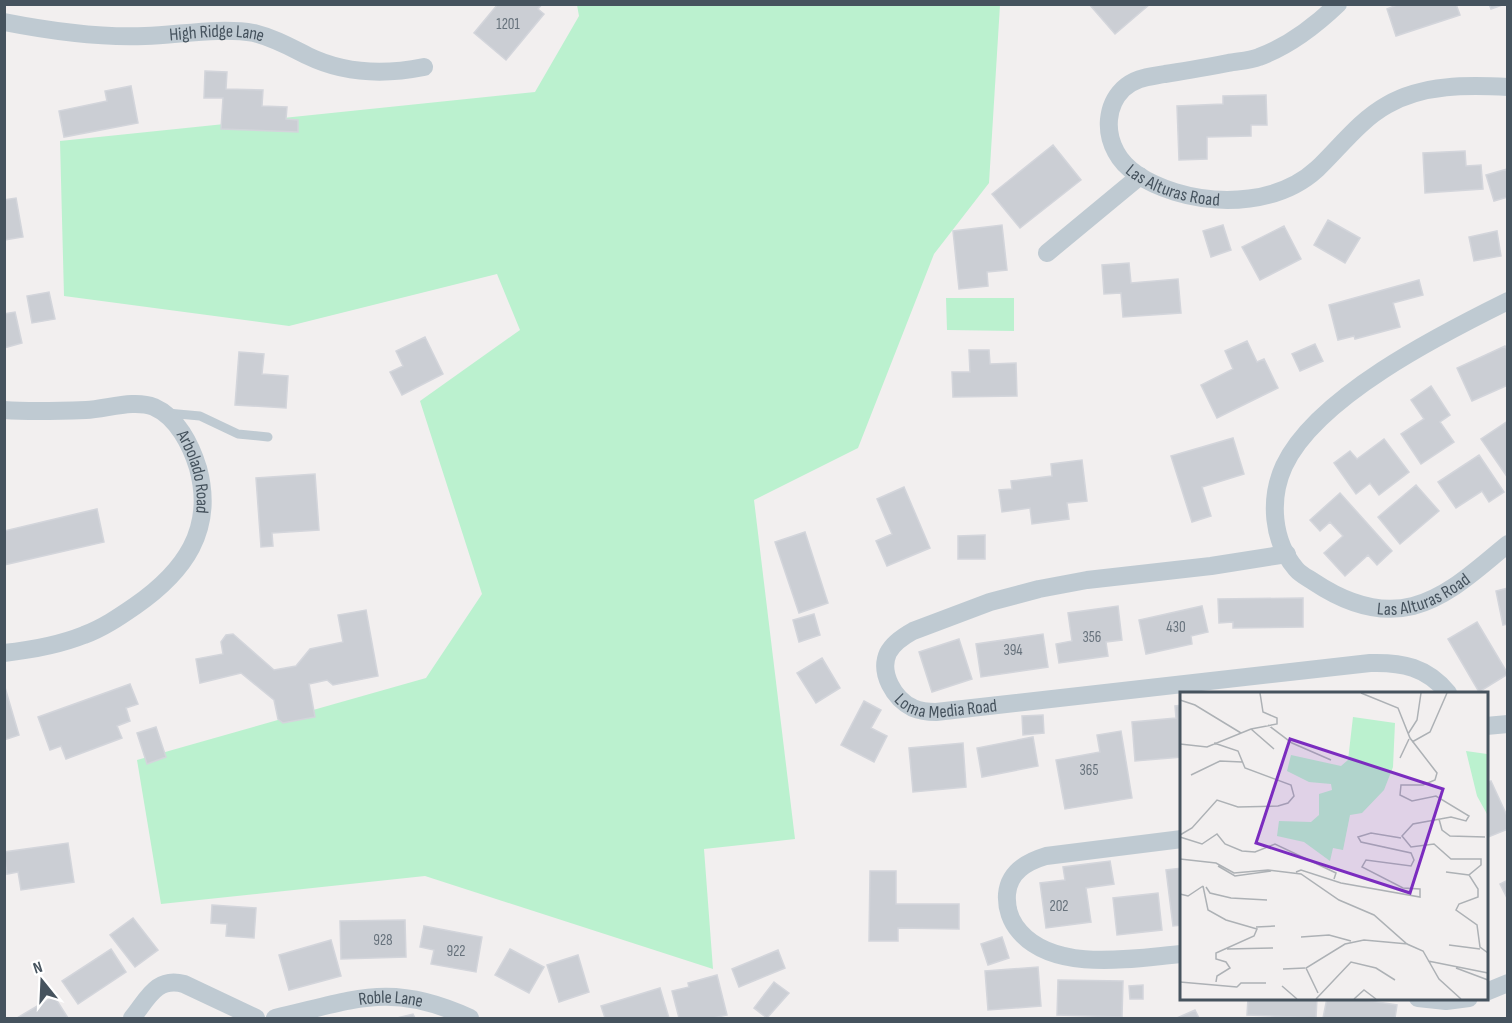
<svg xmlns="http://www.w3.org/2000/svg" width="1512" height="1023" font-family="'Sofia Sans Condensed',sans-serif">
	<style>
		.green { fill: #bbf1cf }
		.building { fill: #cbced4; stroke: #d3d5db; stroke-width: 1.5 }
		.lines { fill: none; stroke-linecap: round; stroke-linejoin: round }
		.lane { stroke: #bfcad2; stroke-width: 9 }
		.street { stroke: #bfcad2; stroke-width: 18 }
		.labels { text-anchor: middle; dominant-baseline: central; stroke-width: 4.5; stroke-linejoin: round; paint-order: stroke }
		.number-label { font-size: 15px; fill: #67727c }
		.street-label { font-size: 18px; fill: #46535e; stroke: #fff }
		.inset-road { fill: none; stroke: #adb1b5; stroke-width: 1.5 }
		.view { fill: #7b2cbf; fill-opacity: 0.15; stroke: #7b2cbf; stroke-width: 3 }
		.inset-edge { fill: none; stroke: #46535e; stroke-width: 3 }
	</style>
	<rect width="100%" height="100%" fill="#f2efef"/>
	<!-- green -->
	<path class="green" d="M577,5H1000L989,183L934,254L858,448L754,500L795,839L704,849L713,969L425,876L161,904L137,760L426,678L482,594L420,401L520,330L497,274L289,326L64,296L60,141L535,92L579,16Z
		M946,298H1014V331L947,330Z"/>
	<!-- building -->
	<path class="building" d="M498,4H542L538,9L544,14L506,60L474,33Z
		M1089,4H1150L1115,34Z
		M1399,4H1456L1460,15L1396,36L1387,9Z
		M1489,4H1505L1491,9Z
		M205,71L227,72L226,89L263,90L262,106L287,107L286,119L298,120V132L221,129L223,98H204Z
		M131,86L138,123L64,137L59,111L107,101L105,91Z
		M1266,95L1267,125H1251V136L1207,137V159L1179,160L1177,106L1223,104V96Z
		M1053,145L1081,180L1020,228L992,194Z
		M1465,151L1466,166L1481,165L1483,189L1425,193L1423,153Z
		M1507,169L1508,197L1494,201L1486,175Z
		M16,198L23,237L4,240V200Z
		M1328,220L1360,238L1345,263L1314,245Z
		M1002,225L1007,270L987,272L988,286L959,289L953,231Z
		M1223,225L1231,250L1211,257L1203,231Z
		M1284,226L1301,259L1260,280L1242,247Z
		M1497,231L1501,256L1474,261L1469,237Z
		M1129,263L1131,283L1178,279L1181,313L1123,317L1121,293L1104,294L1102,265Z
		M1419,280L1423,295L1393,303L1400,327L1355,339L1354,336L1338,340L1329,305Z
		M49,292L55,319L32,323L27,296Z
		M15,312L22,343L4,348V314Z
		M425,337L443,374L402,395L390,372L403,366L396,351Z
		M1247,341L1257,362L1264,359L1278,388L1217,418L1201,385L1233,369L1225,351Z
		M1315,344L1323,361L1300,371L1292,354Z
		M1505,346L1508,352V385L1472,401L1457,368Z
		M969,350H989L990,364L1016,363L1017,396L953,397L952,372H970Z
		M239,352L264,354L262,374L288,376L286,408L235,405Z
		M1431,386L1450,415L1440,422L1454,442L1421,464L1401,434L1424,419L1411,400Z
		M1508,421V478L1481,439Z
		M1233,438L1244,474L1202,487L1211,516L1192,522L1171,456Z
		M1384,439L1409,472L1379,495L1370,483L1356,494L1334,463L1350,451L1357,459Z
		M1479,455L1504,492L1489,502L1482,491L1456,508L1438,482Z
		M1082,460L1087,501L1067,503L1069,519L1032,524L1030,508L1002,512L999,490L1012,489L1011,481L1052,476L1051,464Z
		M315,474L319,530L272,533L273,546L261,547L256,478Z
		M1416,485L1439,511L1400,544L1378,517Z
		M904,487L930,548L887,566L876,541L892,534L877,499Z
		M1340,493L1392,551L1377,565L1368,555L1345,576L1324,553L1343,536L1330,522L1320,531L1310,520Z
		M97,509L104,542L4,565V531Z
		M805,532L828,603L799,613L775,542Z
		M985,535V559H958V536Z
		M1508,588V624L1503,625L1496,591Z
		M1303,598V627L1233,628V622L1219,623L1218,599Z
		M1118,606L1122,640L1106,642L1108,656L1059,663L1056,644L1072,641L1068,613Z
		M1202,606L1208,632L1191,636L1192,644L1146,654L1139,620Z
		M366,610L378,676L333,685L327,680L309,684L315,717L283,723L278,719L274,700L241,673L200,683L196,659L223,654L221,642L226,635L233,634L274,670L296,666L310,649L343,642L338,615Z
		M814,614L820,635L799,642L793,620Z
		M1477,622L1508,674L1479,692L1448,639Z
		M1043,634L1048,667L981,677L976,644Z
		M959,639L972,679L932,692L919,652Z
		M822,658L840,688L816,703L797,673Z
		M4,684L19,735L4,740Z
		M130,684L138,704L126,708L130,721L117,726L122,738L66,759L61,746L50,750L38,717Z
		M864,701L881,710L871,728L887,736L874,762L841,745Z
		M1182,705V757L1135,761L1132,722L1176,718L1175,706Z
		M1043,715L1044,733L1023,735L1022,716Z
		M156,727L166,757L147,764L137,733Z
		M1121,731L1132,798L1065,809L1056,760L1100,752L1097,735Z
		M1033,737L1038,766L982,777L977,748Z
		M963,743L966,787L913,792L909,748Z
		M1491,781L1508,818V829L1486,838V783Z
		M68,843L74,882L21,890L18,872L7,874L4,852Z
		M1110,861L1114,884L1086,888L1091,922L1046,928L1040,883L1065,880L1063,867Z
		M1182,868V925L1173,926L1166,870Z
		M870,871H896V904H959V929L898,928V941H869Z
		M1508,880V900L1500,884Z
		M1158,893L1162,930L1117,935L1113,898Z
		M212,905L256,908L254,938L226,936L227,924L211,923Z
		M133,918L158,950L135,967L110,935Z
		M405,920L406,957L341,959L340,921Z
		M424,926L482,937L476,972L431,964L434,950L420,947Z
		M1002,937L1009,958L988,965L981,944Z
		M331,940L341,976L289,990L279,955Z
		M111,949L126,972L78,1004L62,981Z
		M510,949L544,967L529,993L495,975Z
		M778,950L785,968L739,987L732,969Z
		M578,955L589,992L559,1002L547,965Z
		M1038,967L1041,1006L988,1010L985,971Z
		M717,975L727,1015L713,1018H679L672,991L689,987L688,983Z
		M1058,980L1123,981L1122,1017L1057,1015Z
		M774,982L789,993L767,1018L754,1008Z
		M1143,985V999H1130L1129,986Z
		M660,988L669,1018H605L601,1006Z
		M54,996L68,1018H17Z
		M1248,998H1317L1316,1018L1247,1015Z
		M1327,998H1351L1397,1005L1395,1018H1323Z
		M1195,1010L1199,1018H1177Z
		M413,1014L415,1018H397Z"/>
	<g class="lines">
		<!-- lane -->
		<path class="lane" d="M167,413L200,416L238,434L268,437"/>
		<!-- street -->
		<g class="street">
			<path id="s1" d="M1338,4C1315,26 1289,46 1259,57C1249,61 1238,61 1228,63C1207,67 1186,71 1165,74C1149,77 1136,77 1123,89C1106,106 1105,132 1116,152C1127,173 1153,185 1175,192C1221,206 1280,203 1317,169C1340,147 1360,120 1387,105C1423,84 1468,85 1508,87"/>
			<path id="s2" d="M4,22C50,31 98,38 145,36C179,35 220,27 254,33C274,38 290,47 308,56C345,74 384,75 424,67"/>
			<path d="M1047,253L1140,176"/>
			<path id="s3" d="M1508,301C1441,334 1316,397 1284,466C1269,499 1272,541 1296,569C1301,575 1308,578 1314,582C1344,602 1377,615 1413,606C1450,596 1478,568 1508,544"/>
			<path id="s4" d="M4,410C31,412 60,411 86,410C107,409 134,399 154,407C177,417 191,445 198,468C215,530 184,572 135,606C119,617 103,628 84,635C59,645 31,650 4,653"/>
			<path id="s5" d="M1287,554L1211,566L1087,580L1039,589L990,602L913,631C904,636 893,643 888,653C879,673 894,699 913,708C920,711 928,712 936,712L1370,663C1402,662 1427,667 1448,693"/>
			<path d="M1486,726L1508,724"/>
			<path d="M1182,839L1046,856C1026,862 1009,872 1007,894C1006,908 1011,922 1020,932C1056,973 1134,958 1182,954"/>
			<path d="M1486,992L1508,983"/>
			<path d="M1418,998L1446,1001L1469,998"/>
			<path d="M132,1018C147,1000 156,976 184,984L256,1018"/>
			<path id="s6" d="M275,1018C355,1000 390,981 470,1018"/>
		</g>
	</g>
	<g class="labels">
		<!-- number labels -->
		<g class="number-label">
			<text x="508" y="24">1201</text>
			<text x="1176" y="627">430</text>
			<text x="1092" y="637">356</text>
			<text x="1013" y="650">394</text>
			<text x="1089" y="770">365</text>
			<text x="1059" y="906">202</text>
			<text x="383" y="940">928</text>
			<text x="456" y="951">922</text>
		</g>
		<!-- street labels -->
		<g class="street-label">
			<text stroke="none"><textPath href="#s2" startOffset="214">High Ridge Lane</textPath></text>
			<text stroke="none"><textPath href="#s1" startOffset="374">Las Alturas Road</textPath></text>
			<text stroke="none"><textPath href="#s4" startOffset="231">Arbolado Road</textPath></text>
			<text stroke="none"><textPath href="#s3" startOffset="532">Las Alturas Road</textPath></text>
			<text stroke="none"><textPath href="#s5" startOffset="516">Loma Media Road</textPath></text>
			<text stroke="none"><textPath href="#s6" startOffset="118">Roble Lane</textPath></text>
		</g>
	</g>
	<!-- overview -->
	<g transform="translate(1180 692)">
		<rect width="308" height="308" fill="#f2efef"/>
		<path d="M173,25L215,31L213,75L204,98L182,121L170,123L163,158L153,156L150,169L124,150L97,144L99,129L131,130L139,123V102L152,98L151,92L129,90L107,79L111,63L161,74L168,68ZM286,59L307,62V122L297,104Z" fill="#bbf1cf"/>
		<path class="inset-road" d="M181,1L218,16L230,46L257,81L255,88L243,93H221L220,103L232,109L256,104L289,124L286,129L271,125L233,132L222,144L231,155L254,152L271,167H301V173L289,183L298,197V205L279,212L276,218L297,233L300,255L308,261M0,8L15,13L61,41M88,33L112,51L151,68M71,37L94,57M228,42L237,28L241,1M232,50L250,40L267,1M0,52L27,55L71,37L97,32V26L83,20L80,1M220,66L229,47M11,83L40,69L62,70M259,127L262,138L270,144L305,145M0,143L12,136L37,108L58,115L98,114L108,111L114,104L111,93L65,76L58,59L34,51M0,145L22,152L37,142L45,152L62,159L75,160L95,152L156,181L154,187M0,167L36,171L54,181L88,178L121,182L159,208L194,223L227,252L243,259L259,287L281,307M38,174L55,184L91,179M116,180L121,178L161,191L240,205V197L223,196L182,175L186,168L231,174L234,168L231,161L181,150L178,145L191,141L221,146M266,180L289,183M23,194L28,218L46,228L77,237L74,244L36,261V267L46,270L50,276L37,284L36,290M26,195L30,201L51,206L87,208M0,202L8,204L23,194M76,235L95,234M121,245L149,243L171,249M269,253L300,257M47,257L93,256M248,269L308,281M276,276L308,288M103,277L125,276M0,290L57,295M102,294L117,307M57,295L61,291H86M138,301L126,276L165,252L184,248L228,252M136,307L171,270L196,276L215,288M174,307L184,298L196,307"/>
		<path class="view" d="M110,47L263,97L230,201L76,151Z"/>
		<rect width="308" height="308" class="inset-edge"/>
	</g>
	<!-- border -->
	<rect width="1512" height="1023" fill="none" stroke="#46535e" stroke-width="12"/>
	<!-- north arrow -->
	<g transform="translate(42 981) rotate(342)" stroke="#ffffff" stroke-width="4.5" paint-order="stroke">
	<path d="M0-4.5L10 22L0 15L-10 22Z" fill="#46535e"/>
	<text y="-9" font-size="16" font-weight="bold" text-anchor="middle" fill="#46535e">N</text>
	</g>
</svg>
